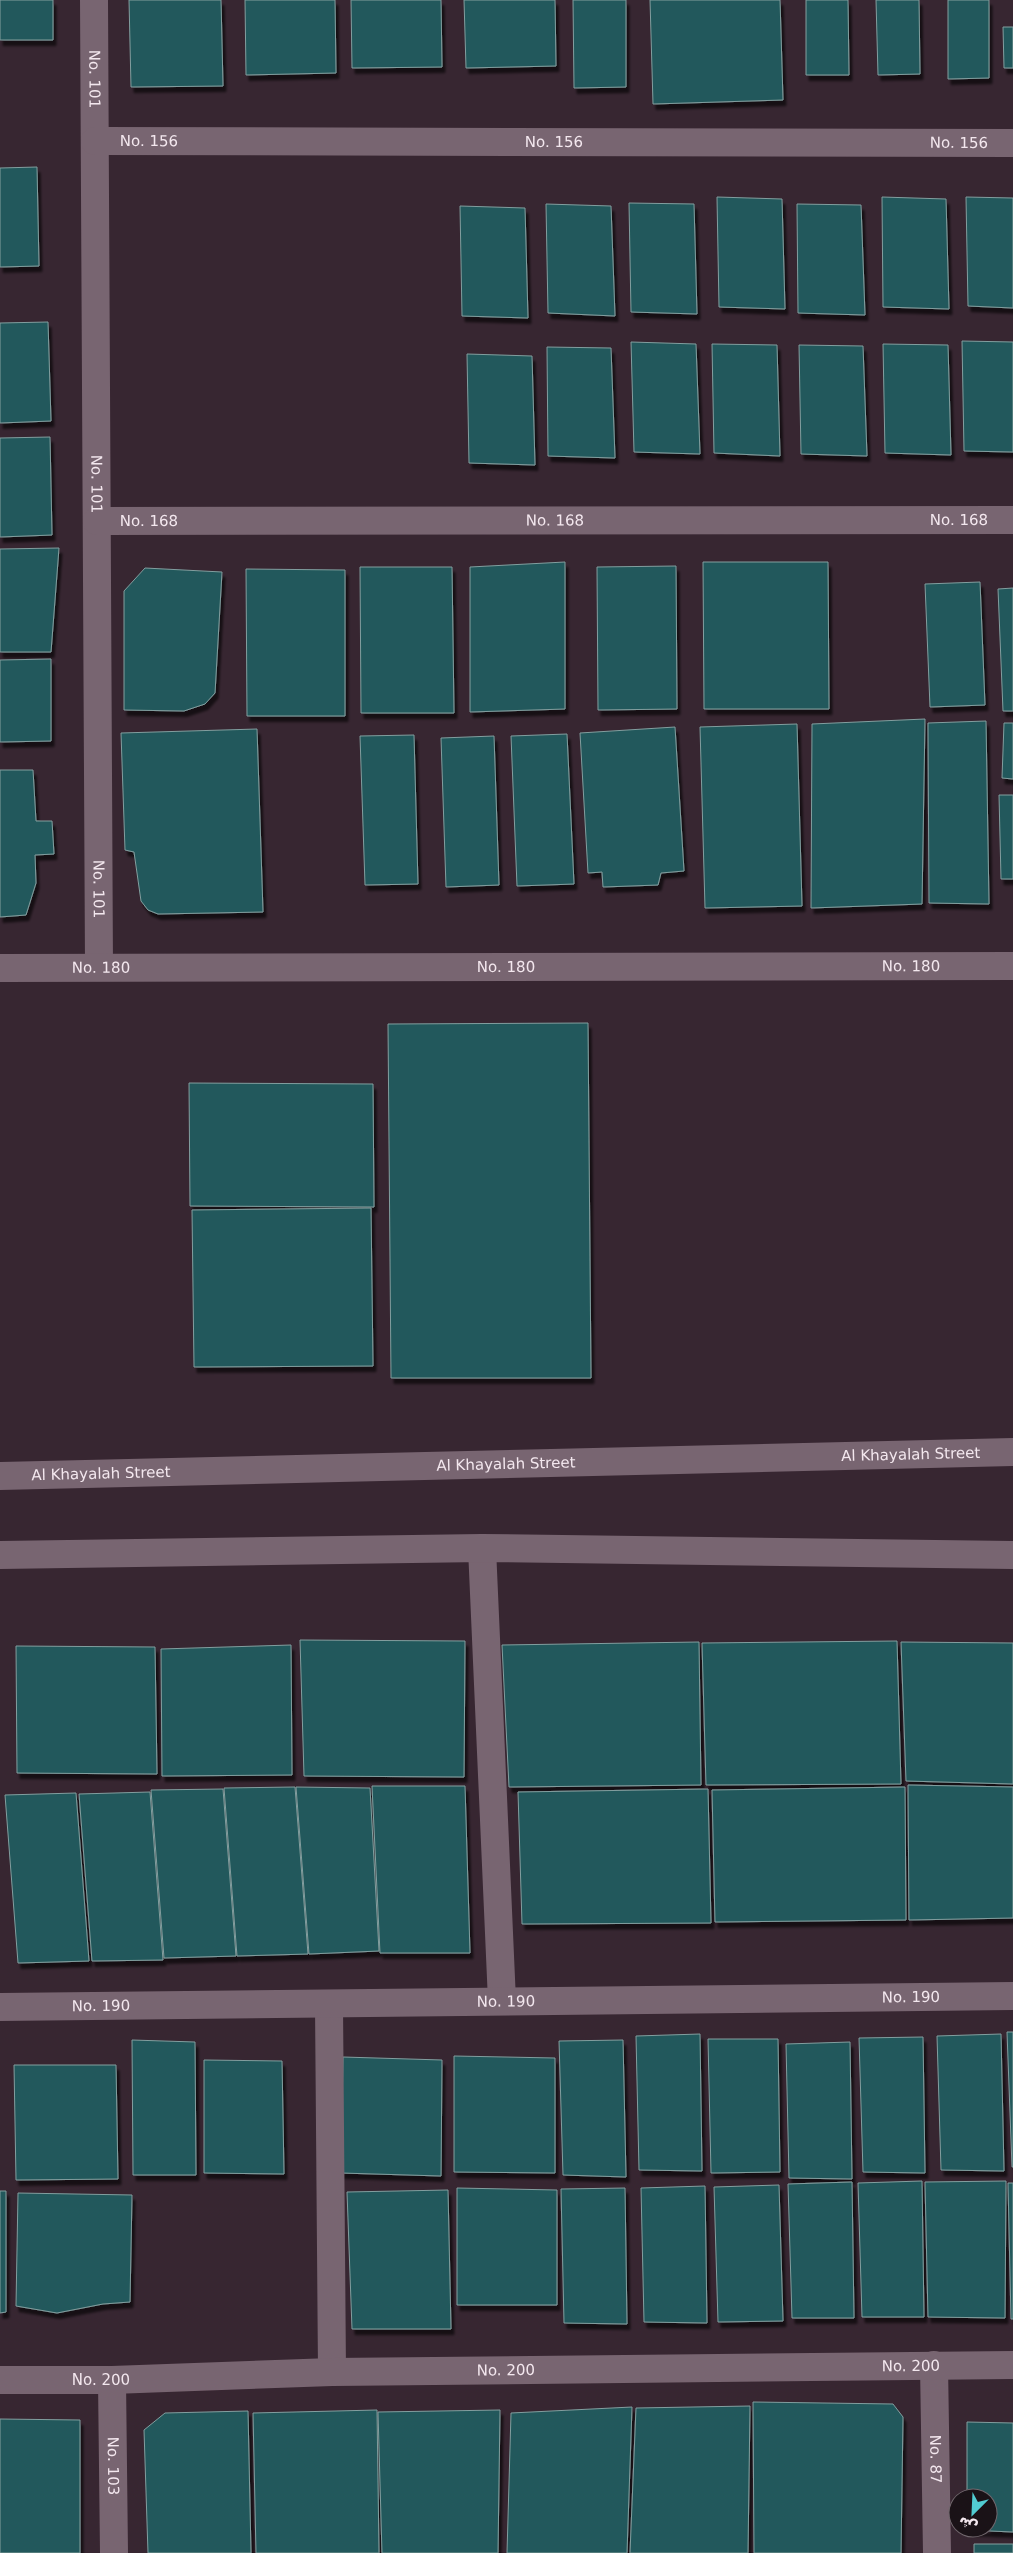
<svg xmlns="http://www.w3.org/2000/svg" width="1013" height="2553" font-family="'DejaVu Sans','Noto Naskh Arabic',sans-serif">
	<style>
		.building { fill: #22595b; stroke: #829e9f; filter: url(#shadow) }
		.lines { fill: none; stroke-linecap: round; stroke-linejoin: round }
		.street { stroke: #786571; stroke-width: 28 }
		.labels { text-anchor: middle; dominant-baseline: central; stroke-width: 4.5; stroke-linejoin: round; paint-order: stroke }
		.street-label { font-size: 15px; fill: #f3e7ee; stroke: #1a1217 }
	</style>
	<defs>
		<filter id="shadow"><feDropShadow dx="3" dy="5.5" stdDeviation="1" flood-color="#0009"/></filter>
	</defs>
	<rect width="100%" height="100%" fill="#372631"/>
	<!-- building -->
	<path class="building" d="M0,0H53V40H0Z
		M129,0H221L223,86L131,87Z
		M245,0H335L336,73L246,75Z
		M351,0H441L442,67L352,68Z
		M464,0H555L556,66L466,68Z
		M573,0H626V87L574,88Z
		M650,0H780L783,100L653,104Z
		M806,0H848L849,75H806Z
		M876,0H919L920,74L878,75Z
		M948,0H989V78L948,79Z
		M1003,27H1013V68H1004Z
		M37,167L39,266L0,267V168Z
		M717,197L782,199L785,309L719,307Z
		M882,197L946,199L949,309L883,307Z
		M966,197L1013,198V308L968,306Z
		M629,203L694,204L697,314L631,312Z
		M546,204L611,206L615,316L548,313Z
		M797,204L861,205L865,315L798,313Z
		M460,206L525,208L528,318L462,316Z
		M48,322L51,421L0,423V323Z
		M962,341L1013,342V452L964,451Z
		M631,342L696,344L700,454L634,452Z
		M712,344L777,345L780,456L714,453Z
		M883,344L948,345L951,455L885,453Z
		M799,345L863,346L867,456L801,454Z
		M547,347L611,348L615,458L548,456Z
		M467,354L532,356L535,465L469,463Z
		M50,437L52,535L0,537V438Z
		M59,548L51,652H0V549Z
		M565,562V709L470,712V567Z
		M703,562H828L829,709H704Z
		M676,566L677,709L598,710L597,567Z
		M360,567H452L454,713H361Z
		M145,568L222,572L215,693L205,704L184,711L124,710V591Z
		M246,569L345,570V716H247Z
		M980,582L985,705L930,707L925,584Z
		M1013,588V711H1003L998,589Z
		M51,659V741L0,742V660Z
		M925,719L922,904L811,908L812,724Z
		M986,721L989,904L929,903L928,723Z
		M1004,723H1013V779L1002,778Z
		M797,724L802,906L705,908L700,727Z
		M675,727L684,871L661,873L658,885L603,887L602,872L588,873L580,733Z
		M257,729L263,912L158,914L148,910L141,901L134,852L125,850L121,733Z
		M567,734L574,884L517,886L511,736Z
		M414,735L418,884L365,885L360,736Z
		M494,736L499,885L446,887L441,738Z
		M0,770H33L36,821H52L54,854L35,855L36,883L26,915L0,917Z
		M999,795H1013V879H1001Z
		M588,1023L591,1378H391L388,1024Z
		M189,1083L373,1084L374,1207L190,1206Z
		M371,1208L373,1366L194,1367L192,1210Z
		M300,1640L465,1641L464,1777L304,1776Z
		M897,1641L901,1784L706,1785L702,1643Z
		M699,1642L701,1785L509,1787L502,1645Z
		M901,1642L1013,1643V1784L906,1781Z
		M291,1645L292,1775L162,1776L161,1649Z
		M16,1646L155,1647L157,1774L17,1773Z
		M908,1785L1013,1787V1918L909,1920Z
		M372,1786H465L470,1953H380Z
		M295,1787L308,1954L237,1956L224,1788Z
		M296,1787L370,1788L379,1951L309,1954Z
		M905,1787L906,1920L715,1922L712,1790Z
		M223,1789L236,1956L164,1958L151,1790Z
		M708,1789L711,1923L522,1924L518,1792Z
		M150,1792L163,1960L92,1961L79,1794Z
		M76,1793L89,1961L18,1963L5,1795Z
		M1007,2032H1013V2167H1012Z
		M700,2034L702,2171L639,2170L636,2036Z
		M1001,2034L1004,2171L941,2170L937,2036Z
		M923,2037L925,2173L863,2172L859,2038Z
		M708,2039H778L780,2172L711,2173Z
		M132,2040L195,2042L196,2175H133Z
		M623,2040L626,2177L563,2175L559,2041Z
		M850,2042L852,2179L789,2178L786,2044Z
		M454,2056L555,2058V2173L454,2172Z
		M343,2057L442,2060L441,2176L341,2173Z
		M204,2060L282,2061L284,2174L204,2173Z
		M14,2065H116L118,2179L16,2180Z
		M922,2181L924,2317H862L858,2183Z
		M1006,2181L1005,2318L928,2317L925,2182Z
		M852,2182L854,2318H792L788,2184Z
		M1008,2183H1013V2319H1011Z
		M779,2185L783,2321L718,2322L714,2187Z
		M705,2186L707,2323L644,2322L641,2188Z
		M457,2188L557,2190V2305H457Z
		M625,2188L627,2324L564,2323L561,2189Z
		M448,2190L451,2329H352L347,2192Z
		M0,2191H6V2312L0,2313Z
		M18,2193L132,2195L130,2302L103,2304L57,2313L16,2306Z
		M753,2402L893,2404L903,2417L901,2553H754Z
		M750,2406L748,2553H630L636,2408Z
		M632,2407L627,2553H507L511,2413Z
		M377,2410L379,2553H256L253,2413Z
		M500,2410L498,2553H382L378,2412Z
		M248,2411L251,2553H148L144,2430L165,2413Z
		M0,2419L80,2420V2553H0Z
		M967,2422L1013,2423V2532L967,2530V2528H988V2498H967Z
		M974,2544H1013V2553H974Z"/>
	<g class="lines">
		<!-- street -->
		<g class="street">
			<path id="s1" d="M94,0L99,967"/>
			<path id="s2" d="M95,141L1013,143"/>
			<path id="s3" d="M97,521L1013,520"/>
			<path id="s4" d="M0,968L1013,966"/>
			<path id="s5" d="M0,1476L1013,1452"/>
			<path d="M482,1548L502,2001"/>
			<path d="M0,1555L482,1548L1013,1555"/>
			<path d="M329,2005L332,2372"/>
			<path id="s6" d="M0,2007L1013,1996"/>
			<path id="s7" d="M934,2365L937,2553"/>
			<path id="s8" d="M0,2380H112L332,2372L1013,2365"/>
			<path id="s9" d="M112,2380L114,2553"/>
		</g>
	</g>
	<g class="labels">
		<!-- street labels -->
		<g class="street-label">
			<text stroke="none"><textPath href="#s1" startOffset="79">No. 101</textPath></text>
			<text stroke="none"><textPath href="#s2" startOffset="54">No. 156</textPath></text>
			<text stroke="none"><textPath href="#s2" startOffset="459">No. 156</textPath></text>
			<text stroke="none"><textPath href="#s2" startOffset="864">No. 156</textPath></text>
			<text stroke="none"><textPath href="#s1" startOffset="484">No. 101</textPath></text>
			<text stroke="none"><textPath href="#s3" startOffset="862">No. 168</textPath></text>
			<text stroke="none"><textPath href="#s3" startOffset="52">No. 168</textPath></text>
			<text stroke="none"><textPath href="#s3" startOffset="458">No. 168</textPath></text>
			<text stroke="none"><textPath href="#s1" startOffset="889">No. 101</textPath></text>
			<text stroke="none"><textPath href="#s4" startOffset="506">No. 180</textPath></text>
			<text stroke="none"><textPath href="#s4" startOffset="911">No. 180</textPath></text>
			<text stroke="none"><textPath href="#s4" startOffset="101">No. 180</textPath></text>
			<text stroke="none"><textPath href="#s5" startOffset="911">Al Khayalah Street</textPath></text>
			<text stroke="none"><textPath href="#s5" startOffset="506">Al Khayalah Street</textPath></text>
			<text stroke="none"><textPath href="#s5" startOffset="101">Al Khayalah Street</textPath></text>
			<text stroke="none"><textPath href="#s6" startOffset="911">No. 190</textPath></text>
			<text stroke="none"><textPath href="#s6" startOffset="506">No. 190</textPath></text>
			<text stroke="none"><textPath href="#s6" startOffset="101">No. 190</textPath></text>
			<text stroke="none"><textPath href="#s8" startOffset="911">No. 200</textPath></text>
			<text stroke="none"><textPath href="#s8" startOffset="506">No. 200</textPath></text>
			<text stroke="none"><textPath href="#s8" startOffset="101">No. 200</textPath></text>
			<text stroke="none"><textPath href="#s7" startOffset="94">No. 87</textPath></text>
			<text stroke="none"><textPath href="#s9" startOffset="86">No. 103</textPath></text>
		</g>
	</g>
	<!-- north arrow -->
	<g transform="translate(973 2513) rotate(204)"><circle r="24" fill="#1a1217" stroke="#71676d"/>
	<path d="M0-4L9 19L0 12L-9 19Z" fill="#51ccd2"/>
	<text y="-8" font-size="14" font-weight="bold" text-anchor="middle" fill="#f3e7ee">ش</text>
	</g>
</svg>
